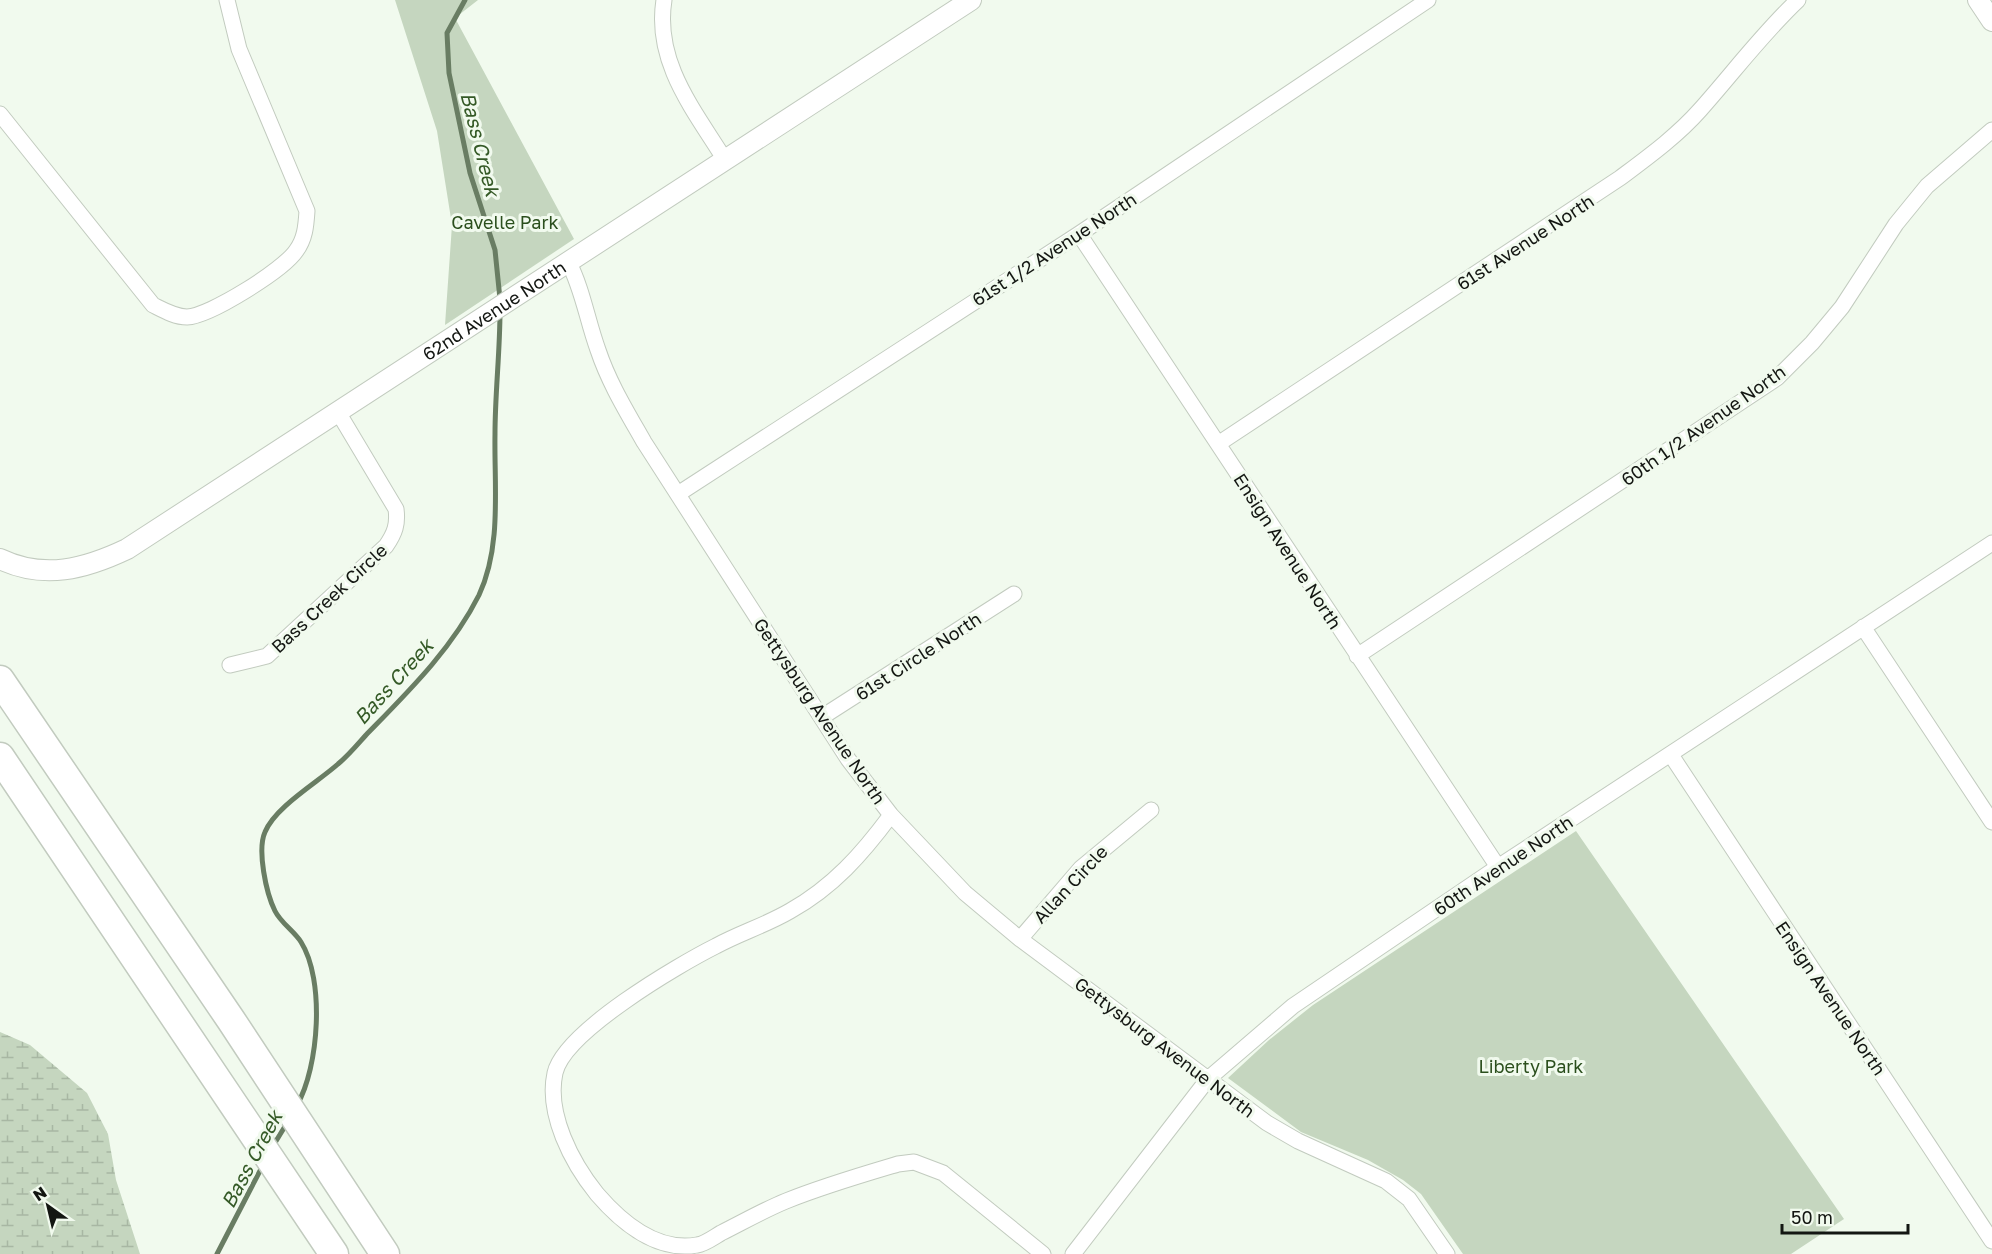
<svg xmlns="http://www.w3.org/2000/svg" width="1992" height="1254" font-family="'Golos Text',sans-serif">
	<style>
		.green { fill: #c5d6bf }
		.wetland { fill: url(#wetland-marsh) }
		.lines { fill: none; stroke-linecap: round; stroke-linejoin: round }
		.stream { stroke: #697d63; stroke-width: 5 }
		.minor-casing { stroke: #c2cbbf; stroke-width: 17 }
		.tertiary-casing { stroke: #c2cbbf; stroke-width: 22 }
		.motorway-casing { stroke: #c2cbbf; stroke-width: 31 }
		.minor { stroke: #fff; stroke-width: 15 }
		.tertiary { stroke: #fff; stroke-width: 20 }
		.motorway { stroke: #fff; stroke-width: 28 }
		.labels { text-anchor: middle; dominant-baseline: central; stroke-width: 6; stroke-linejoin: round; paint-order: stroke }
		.park-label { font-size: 18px; fill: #2b4f1d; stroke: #f1faee }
		.street-label { font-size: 18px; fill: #131612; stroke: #f1faee }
		.water-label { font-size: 20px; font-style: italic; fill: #355a27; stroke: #f1faee }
	</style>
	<defs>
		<pattern id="wetland-marsh" width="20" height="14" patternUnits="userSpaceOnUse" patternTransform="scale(1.5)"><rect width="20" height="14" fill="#c5d6bf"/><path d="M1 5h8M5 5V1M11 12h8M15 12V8" fill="none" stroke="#a8b7a3"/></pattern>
	</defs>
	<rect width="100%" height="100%" fill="#f1faee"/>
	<!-- green -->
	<path class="green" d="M395,0H478L455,18L574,239L445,325L452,225L437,131Z
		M1576,831L1844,1219L1791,1254H1463L1421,1194L1403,1180L1368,1160L1301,1132L1228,1078L1269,1040L1313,1005Z"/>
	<!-- wetland -->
	<path class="wetland" d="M0,1032L30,1045L87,1093L108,1134L116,1180L140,1254H0Z"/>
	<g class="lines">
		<!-- stream -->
		<path class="stream" d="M465,0L447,33L449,73L470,173L495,250L500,299
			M297,1105C319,1067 325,980 301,942C294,931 281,923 275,911C266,893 257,850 265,832C275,807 318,782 338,764C348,756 357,745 366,735C408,692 452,649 479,595C502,546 494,486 495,434C495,393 500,352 500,311
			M273,1146L287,1123
			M217,1254L263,1165"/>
		<!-- minor casing -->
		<g class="minor-casing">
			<path id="minor" d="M664,0C654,62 694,110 725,160
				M0,114L153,305C163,310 175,317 187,317C210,316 283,270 296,251C305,239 306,226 307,211L239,49L227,0
				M1079,234L1498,867
				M568,261C583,290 587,320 598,350C609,383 627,412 644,442L848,759L891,815L965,893L1020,939L1267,1123L1298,1141L1386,1181L1409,1199L1447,1254
				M1218,444L1620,178C1648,157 1677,136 1700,110C1733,73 1762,34 1798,0
				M678,494L1079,234L1428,0
				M1863,627L1992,822
				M1357,656L1777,378L1812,343L1842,307L1896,224L1927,186L1992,130
				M230,665L267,656L386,546C395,533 398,524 396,509L338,412
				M822,717L1014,594
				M1671,755L1992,1241
				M891,815C862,854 833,887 790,911C766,925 740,933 716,946C678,965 564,1032 555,1073C546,1114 572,1163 597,1194C622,1223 657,1252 697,1245C705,1244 714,1237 721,1233C743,1222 764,1210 786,1201C823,1186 861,1175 898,1164L914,1162L943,1173L1043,1254
				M1020,939L1081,868L1151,810
				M1073,1254L1208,1079L1293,1006L1498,867L1992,543"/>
		</g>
		<!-- tertiary casing -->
		<g class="tertiary-casing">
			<g id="tertiary">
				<path d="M1978,0L1992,21"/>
				<path id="s1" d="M0,559C44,580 85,569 127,549L971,0"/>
			</g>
		</g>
		<!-- motorway casing -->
		<g class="motorway-casing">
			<path id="motorway" d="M0,680L231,1020L385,1254
				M0,757L334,1254"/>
		</g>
		<!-- minor -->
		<use href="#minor" class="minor"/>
		<!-- tertiary -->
		<use href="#tertiary" class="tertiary"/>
		<!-- motorway -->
		<use href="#motorway" class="motorway"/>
	</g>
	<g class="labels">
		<!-- park labels -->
		<g class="park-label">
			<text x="505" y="222">Cavelle Park</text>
			<text x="1531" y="1066">Liberty Park</text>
		</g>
		<!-- street labels -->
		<g class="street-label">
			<text transform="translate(1525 242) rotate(-33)">61st Avenue North</text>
			<text transform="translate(1054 249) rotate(-33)">61st 1/2 Avenue North</text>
			<text stroke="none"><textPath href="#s1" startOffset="570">62nd Avenue North</textPath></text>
			<text transform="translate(1703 425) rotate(-35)">60th 1/2 Avenue North</text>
			<text transform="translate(1288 551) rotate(57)">Ensign Avenue North</text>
			<text transform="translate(329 598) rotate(-43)">Bass Creek Circle</text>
			<text transform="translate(918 656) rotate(-33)">61st Circle North</text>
			<text transform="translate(820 711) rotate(56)">Gettysburg Avenue North</text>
			<text transform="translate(1503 865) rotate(-34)">60th Avenue North</text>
			<text transform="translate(1070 884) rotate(-47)">Allan Circle</text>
			<text transform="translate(1831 998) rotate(56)">Ensign Avenue North</text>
			<text transform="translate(1165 1047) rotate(37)">Gettysburg Avenue North</text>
		</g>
		<!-- water labels -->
		<g class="water-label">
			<text transform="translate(481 144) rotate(76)">Bass Creek</text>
			<text transform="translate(393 681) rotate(-48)">Bass Creek</text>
			<text transform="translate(251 1159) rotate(-62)">Bass Creek</text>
		</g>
	</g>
	<!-- north arrow -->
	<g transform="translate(48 1206) rotate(326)" stroke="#f1faee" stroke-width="4.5" paint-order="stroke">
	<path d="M0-4.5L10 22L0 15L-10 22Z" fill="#131612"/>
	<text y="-9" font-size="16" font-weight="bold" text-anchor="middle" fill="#131612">N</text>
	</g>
	<!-- scale -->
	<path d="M1782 1224v9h126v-9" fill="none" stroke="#131612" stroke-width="3"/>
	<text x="1791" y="1224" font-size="18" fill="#131612" stroke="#f1faee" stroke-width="4.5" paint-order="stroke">50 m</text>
</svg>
